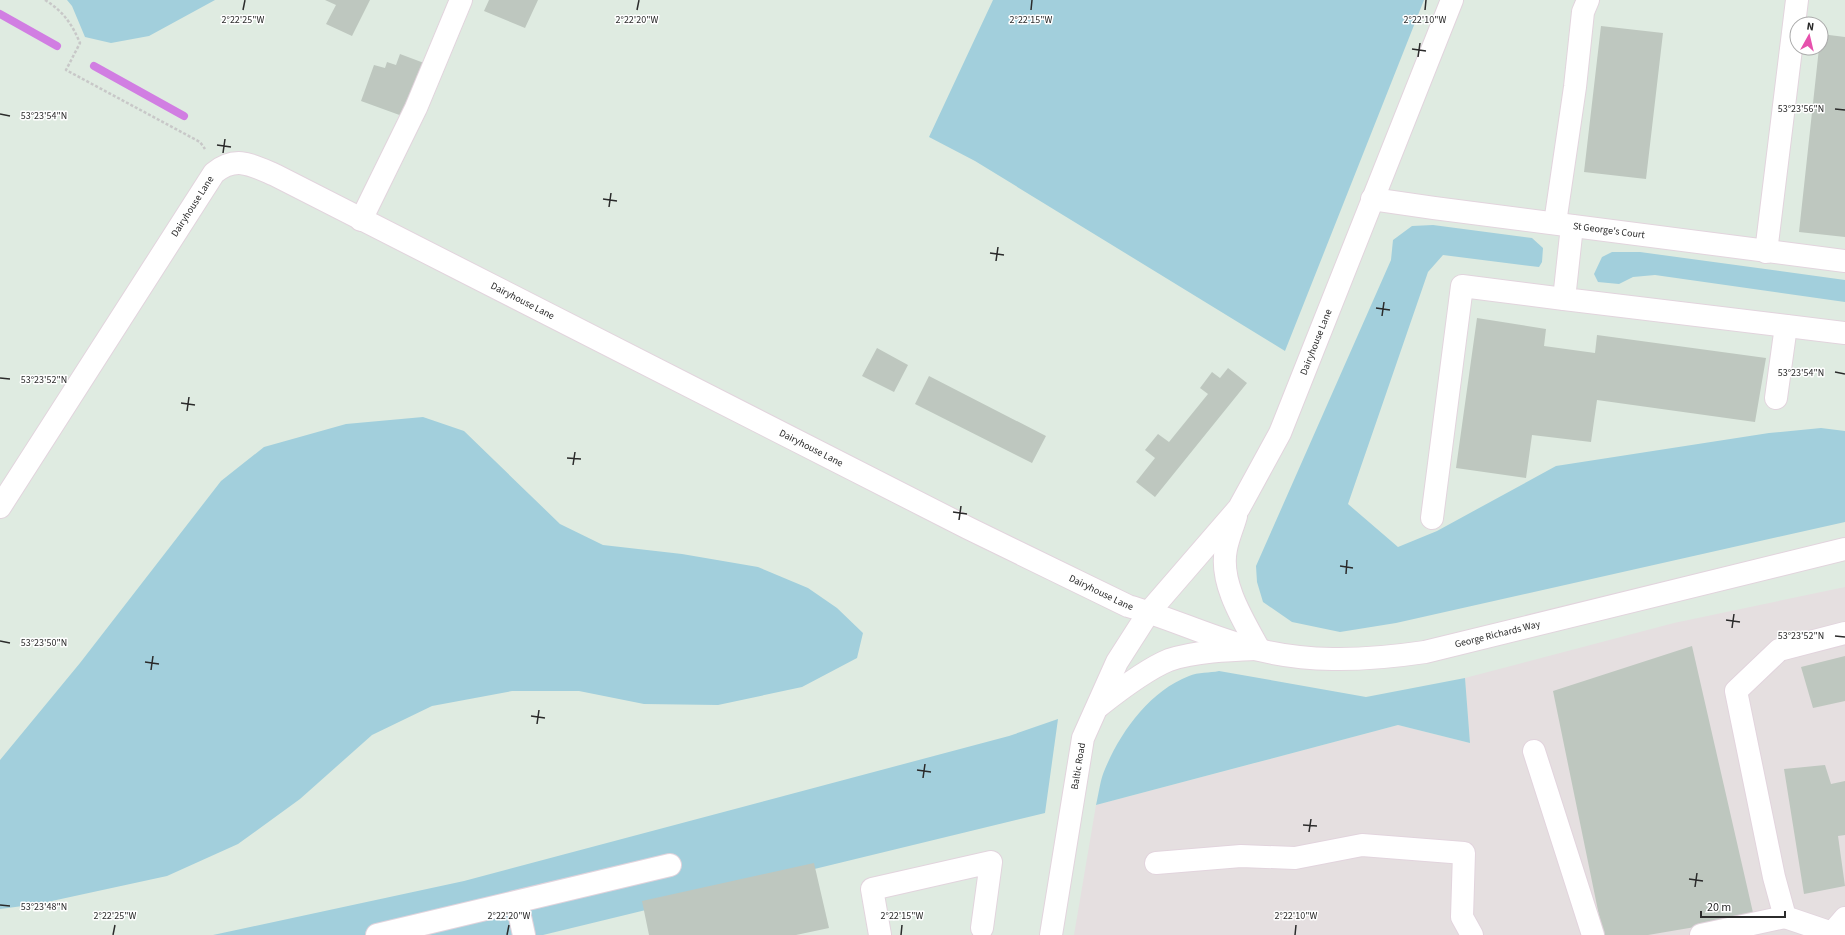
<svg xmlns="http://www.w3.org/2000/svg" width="1845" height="935" font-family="'Source Sans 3',sans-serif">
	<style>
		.industrial { fill: #e5dfe0 }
		.green { fill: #a2cfdc }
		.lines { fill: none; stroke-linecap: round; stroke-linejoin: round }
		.stream { stroke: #d17ee2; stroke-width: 8 }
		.building { fill: #bec7bf }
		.minor-casing { stroke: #e2d4dd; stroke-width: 24 }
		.path { stroke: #c8c8c8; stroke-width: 2.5; stroke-dasharray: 3 2; stroke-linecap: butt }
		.minor { stroke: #fff; stroke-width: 22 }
		.ticks { fill: none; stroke: #2b2b2b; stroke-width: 1.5 }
		.labels { text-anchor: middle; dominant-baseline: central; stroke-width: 3; stroke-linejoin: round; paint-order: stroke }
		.street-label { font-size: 10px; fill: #2b2b2b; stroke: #fff }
		.ticks-label { font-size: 10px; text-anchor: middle; fill: #2b2b2b; stroke: #fff; stroke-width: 3; stroke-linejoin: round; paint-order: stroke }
	</style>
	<rect width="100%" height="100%" fill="#dfebe1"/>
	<!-- industrial -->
	<path class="industrial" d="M1845,587V935H1074L1096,805L1398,725L1470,743L1465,678L1674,623Z"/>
	<!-- green -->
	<path class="green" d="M67,0H215L149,36L111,43L85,37L72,6Z
		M993,0H1424L1285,351L975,161L929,137Z
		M1433,225L1532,238L1543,248L1542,262L1539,267L1443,255L1428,272L1348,504L1398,547L1437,531L1556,466L1769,433L1821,428L1845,431V522L1396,623L1340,632L1292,622L1263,602L1257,582L1256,566L1391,260L1393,240L1412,226Z
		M1612,252H1640L1845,280V302L1655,275L1633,277L1619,284L1598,282L1594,274L1602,257Z
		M423,417L464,431L560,524L603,545L682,554L758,567L808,588L837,608L863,633L857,658L802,687L718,705L644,704L579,691H512L432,706L372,735L300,799L238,844L167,876L38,904L0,909V760L80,663L221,481L264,447L346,424Z
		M1219,671L1366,697L1465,678L1470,743L1398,725L1096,805C1099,793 1100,780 1105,769C1121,731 1150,691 1189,676C1198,672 1210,673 1219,671Z
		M1058,719L1045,813L543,935H213L464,881L1009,736Z"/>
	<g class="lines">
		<!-- stream -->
		<path class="stream" d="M0,14L57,46
			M94,66L184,116"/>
	</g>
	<!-- building -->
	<path class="building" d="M325,0H370L352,36L326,24L336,5Z
		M489,0H538L525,28L484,11Z
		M1601,26L1663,33L1646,179L1584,172Z
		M1821,34L1845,37V237L1799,232L1819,48H1821Z
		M400,54L424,63L405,117L361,101L374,65L385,68L387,62L396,65Z
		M1477,318L1546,329L1544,346L1595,353L1597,335L1766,358L1755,422L1597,400L1591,442L1532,435L1526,478L1456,468Z
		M877,348L908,365L894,392L862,376Z
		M1228,368L1247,383L1155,497L1136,482L1155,458L1145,450L1158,434L1169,442L1208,394L1200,388L1212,372L1220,378Z
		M929,376L1046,436L1032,463L915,404Z
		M1692,646L1754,917L1648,935H1603L1553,691Z
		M1845,656V701L1813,708L1801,667Z
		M1825,765L1831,784L1845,781V835L1838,836L1845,886L1804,894L1784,769Z
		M814,863L829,928L796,935H649L642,901Z"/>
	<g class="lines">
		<!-- minor casing -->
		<g class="minor-casing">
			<g id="minor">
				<path id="s1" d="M1372,199L1434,208L1845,261"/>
				<path d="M361,220L416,108L461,0"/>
				<path d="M1555,223L1575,87L1583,12L1588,0"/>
				<path d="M1572,226L1564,299L1845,333"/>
				<path d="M1766,252L1797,0"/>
				<path d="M1776,398L1786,326"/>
				<path id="s2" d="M0,507L214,173C236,155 252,165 275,175L968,528L1128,606C1167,617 1203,634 1241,645C1301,664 1364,661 1425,652L1845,549"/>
				<path d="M1432,518L1462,286L1564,299"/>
				<path d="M1099,706C1118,691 1147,669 1169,660C1196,651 1231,650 1259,649C1243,620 1219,582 1226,549C1228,538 1233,527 1236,516"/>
				<path d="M1534,751L1593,935"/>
				<path d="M1156,863L1241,856L1295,858L1362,845L1464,853L1462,917L1472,935"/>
				<path d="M517,903L524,935"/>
				<path d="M1832,933L1785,917L1774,877L1736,691L1779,650L1845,633"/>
				<path d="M1832,933L1845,918"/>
				<path d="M377,935L670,865"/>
				<path d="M880,935L872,889L991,862L982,928"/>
				<path id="s3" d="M1051,935L1083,738L1117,662L1149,612L1239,508L1280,433L1452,0"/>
				<path d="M1701,935L1785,917"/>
			</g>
		</g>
		<!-- path -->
		<path class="path" d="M45,0C63,11 72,24 80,43L66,70L200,142L205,149"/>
		<!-- minor -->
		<use href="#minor" class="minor"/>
	</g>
	<!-- ticks -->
	<path class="ticks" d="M243,10L245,0M637,10L639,0M1031,10L1032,0M1425,10L1426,0M1412,49L1426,51M1418,57L1420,43M1835,109L1845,110M0,114L10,116M217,145L231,147M223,153L225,139M603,199L617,201M609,207L611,193M990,253L1004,255M996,261L998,247M1376,308L1390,310M1382,316L1384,302M1835,372L1845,374M0,378L10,379M181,403L195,405M187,411L189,397M567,458L581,459M573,465L575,452M953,512L967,514M959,520L961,506M1340,566L1353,568M1346,574L1347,560M1726,620L1740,622M1732,628L1734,614M1835,636L1845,637M0,641L10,643M145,662L159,664M151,670L153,656M531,716L545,718M537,724L539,710M917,770L931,772M923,778L925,764M1303,825L1317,826M1309,832L1311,819M1689,879L1703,881M1695,887L1697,873M0,905L10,906M113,935L115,925M507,935L509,925M901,935L902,925M1295,935L1296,925"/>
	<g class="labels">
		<!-- street labels -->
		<g class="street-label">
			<text stroke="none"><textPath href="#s2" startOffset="357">Dairyhouse Lane</textPath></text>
			<text stroke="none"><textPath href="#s1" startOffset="239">St George's Court</textPath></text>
			<text stroke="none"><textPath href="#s2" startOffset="740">Dairyhouse Lane</textPath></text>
			<text stroke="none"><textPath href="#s3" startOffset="663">Dairyhouse Lane</textPath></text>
			<text stroke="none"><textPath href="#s2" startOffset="1064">Dairyhouse Lane</textPath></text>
			<text stroke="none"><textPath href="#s2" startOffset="1388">Dairyhouse Lane</textPath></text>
			<text stroke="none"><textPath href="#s2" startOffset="1798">George Richards Way</textPath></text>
			<text stroke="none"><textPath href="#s3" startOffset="171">Baltic Road</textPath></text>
		</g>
	</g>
	<g class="ticks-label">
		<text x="243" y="23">2°22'25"W</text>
		<text x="637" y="23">2°22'20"W</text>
		<text x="1031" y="23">2°22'15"W</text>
		<text x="1425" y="23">2°22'10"W</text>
		<text x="1801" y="112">53°23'56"N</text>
		<text x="44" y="119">53°23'54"N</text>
		<text x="1801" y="376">53°23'54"N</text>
		<text x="44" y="383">53°23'52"N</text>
		<text x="1801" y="639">53°23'52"N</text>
		<text x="44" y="646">53°23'50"N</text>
		<text x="44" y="910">53°23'48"N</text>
		<text x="115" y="919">2°22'25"W</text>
		<text x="509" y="919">2°22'20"W</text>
		<text x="902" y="919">2°22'15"W</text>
		<text x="1296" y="919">2°22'10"W</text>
	</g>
	<!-- north arrow -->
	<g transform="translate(1809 36) rotate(8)"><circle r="19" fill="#ffffff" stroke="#aaaaaa"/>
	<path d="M0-3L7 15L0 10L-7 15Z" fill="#e651ad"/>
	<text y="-6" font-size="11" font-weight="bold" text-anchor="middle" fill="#2b2b2b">N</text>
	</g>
	<!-- scale -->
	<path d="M1701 911v6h84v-6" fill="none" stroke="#2b2b2b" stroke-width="2"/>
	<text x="1707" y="911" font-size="12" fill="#2b2b2b" stroke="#ffffff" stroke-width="3" paint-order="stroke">20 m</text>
</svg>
